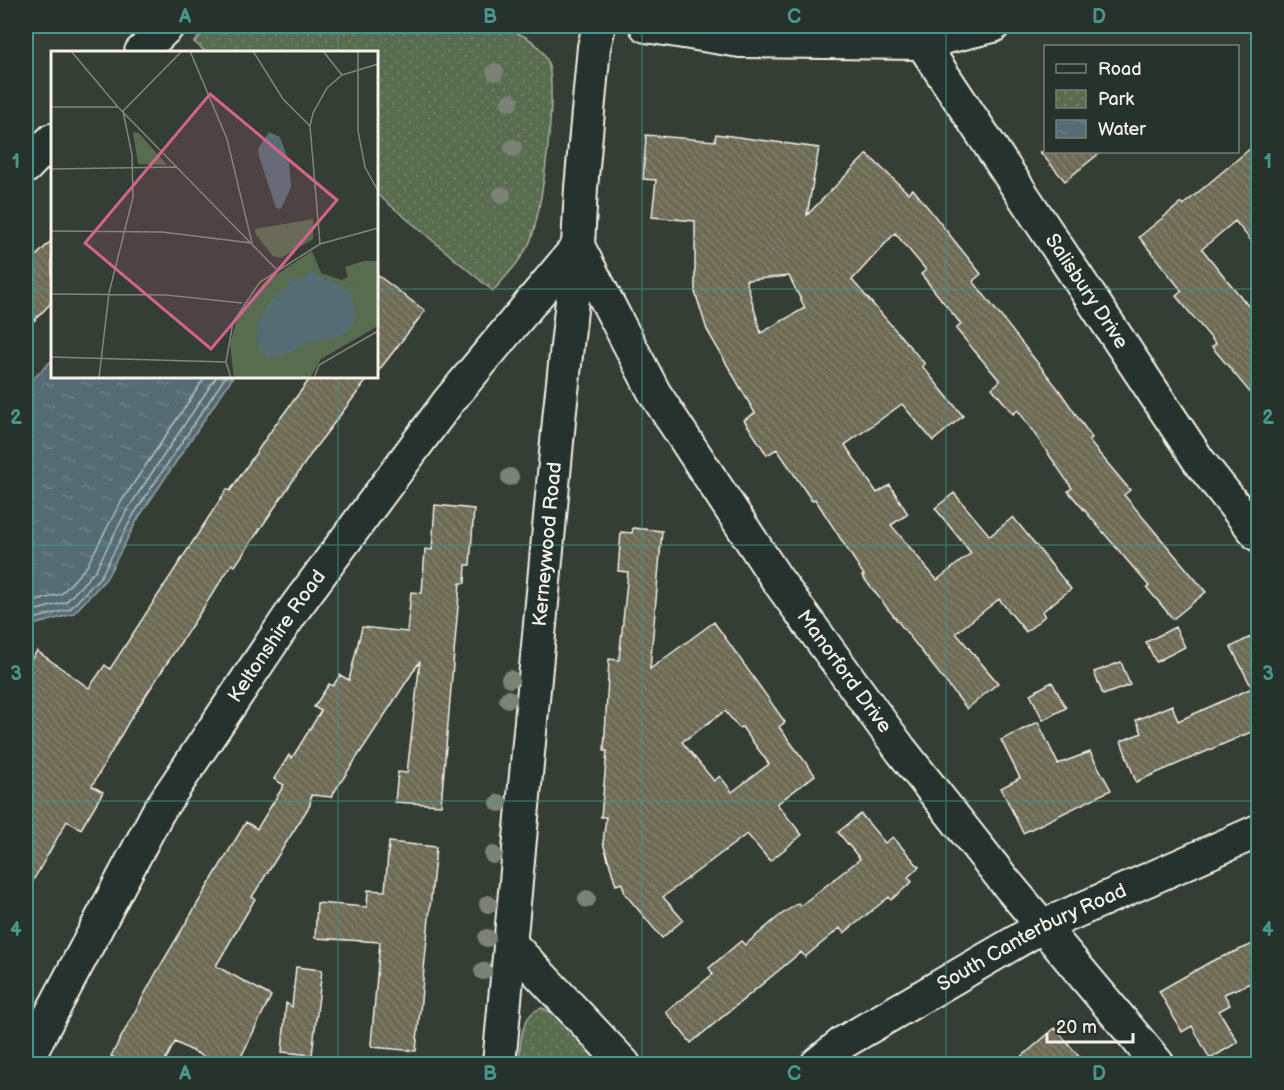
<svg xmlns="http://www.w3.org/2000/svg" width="1284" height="1090" font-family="'Balsamiq Sans',sans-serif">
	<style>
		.park { fill: url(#park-dots); stroke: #a6ae9c; stroke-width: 1.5 }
		.water { fill: url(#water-ripples); stroke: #95a1a2; stroke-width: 1.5 }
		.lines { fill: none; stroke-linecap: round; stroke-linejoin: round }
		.shore { stroke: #b4bcba; stroke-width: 1.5 }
		.building { fill: url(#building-back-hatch); stroke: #f4f1e8; stroke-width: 1.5; fill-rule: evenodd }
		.minor-casing { stroke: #f4f1e8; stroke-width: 36 }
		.minor { stroke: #26332d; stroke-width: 32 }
		.tree { fill: #7c8376 }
		.grid { fill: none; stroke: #48958c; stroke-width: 1.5; stroke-opacity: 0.55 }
		.labels { text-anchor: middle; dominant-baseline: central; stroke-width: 5; stroke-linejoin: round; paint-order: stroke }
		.street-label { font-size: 20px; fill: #f4f1e8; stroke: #26332d }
		.inset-road { fill: none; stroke: #81867d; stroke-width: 1.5 }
		.view { fill: #d4648c; fill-opacity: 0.15; stroke: #d4648c; stroke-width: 3 }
		.inset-edge { fill: none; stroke: #f4f1e8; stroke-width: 3 }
		.neatline { fill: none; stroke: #48958c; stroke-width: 2 }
		.grid-label { font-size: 20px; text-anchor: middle; font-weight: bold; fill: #48958c }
	</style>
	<defs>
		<pattern id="park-dots" width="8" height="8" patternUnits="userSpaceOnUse" patternTransform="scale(1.5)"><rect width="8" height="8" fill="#586c50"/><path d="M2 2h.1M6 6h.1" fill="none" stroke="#718169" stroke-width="1.8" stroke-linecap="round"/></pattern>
		<pattern id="water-ripples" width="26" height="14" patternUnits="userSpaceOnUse" patternTransform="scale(1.5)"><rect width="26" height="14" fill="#556c74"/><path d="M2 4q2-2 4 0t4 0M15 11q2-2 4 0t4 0" fill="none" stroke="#6e8188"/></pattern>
		<pattern id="building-back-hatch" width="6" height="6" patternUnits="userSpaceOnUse" patternTransform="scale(1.5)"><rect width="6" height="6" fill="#6d6a56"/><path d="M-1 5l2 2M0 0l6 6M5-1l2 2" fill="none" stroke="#82806e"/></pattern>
	</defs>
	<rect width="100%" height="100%" fill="#343e35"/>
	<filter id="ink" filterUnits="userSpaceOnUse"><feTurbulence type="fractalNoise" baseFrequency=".0167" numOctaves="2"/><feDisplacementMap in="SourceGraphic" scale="12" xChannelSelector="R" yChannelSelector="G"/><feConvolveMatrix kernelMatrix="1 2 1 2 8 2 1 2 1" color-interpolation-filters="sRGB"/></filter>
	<g filter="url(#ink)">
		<!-- park -->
		<path class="park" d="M211,26H496C517,32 537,38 547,60C559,86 542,217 529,244C520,262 506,276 493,291L377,194L376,52H206L194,42Z
			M779,26H929L826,31Z
			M542,1008L556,1015L600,1064H519C520,1046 520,1013 542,1008Z"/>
		<!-- water -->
		<path class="water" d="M52,360V376L233,377L139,517L106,579L73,614L26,627V386Z"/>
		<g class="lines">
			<!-- shore -->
			<path class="shore" d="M26,604L61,594L87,566L119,505L206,376
				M26,613L66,602L95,571L127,510L217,376
				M26,621L70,609L101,576L134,514L226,376"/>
		</g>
		<!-- building -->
		<path class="building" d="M716,134L819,148L807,215L867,154L908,193L913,189L981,274L973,281L1059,390L1092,438L1088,440L1130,490L1124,495L1206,592L1173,619L1147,588L1149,586L1068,491L1072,488L1018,410L1013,414L992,388L1000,381L956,329L961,324L921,274L926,270L895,233L852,280L925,364L922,366L963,416L933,441L902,404L845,445L877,493L890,485L908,514L891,525L937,580L971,553L935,508L954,493L990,536L1013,517L1071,589L1042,612L1045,616L1026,632L999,599L956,633L998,683L967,709L862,576L864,575L815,499L812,501L777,449L767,455L744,420L755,413L707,330L695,292V221L652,217L656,180L643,179L646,135L715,141ZM789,276L805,308L761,333L746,280Z
			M1258,142V249L1235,221L1202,249L1258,318V402L1212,347L1216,344L1176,296L1182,291L1139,237L1181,203L1183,205Z
			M1040,152H1101L1065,181Z
			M52,240V302L26,329V266Z
			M376,274L425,311L376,374Z
			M312,376H370L315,448L235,566L232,564L131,718L92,786L103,792L81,829L67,821L26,893V666L37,651L89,688L105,665L110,669L227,489L230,491L273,428Z
			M435,505L474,509L470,565H466L465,583H460L441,805L395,802L398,772L407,773L420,661L331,797L311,795L310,805L252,897L255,899L216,966L271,996L237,1065H220L175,1042L163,1065H128L111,1056L156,973L246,822L257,829L284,785L274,779L289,755L292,758L321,711L314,707L329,684L333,686L340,675L349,680L362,627L407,632L411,592L422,593L425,549L432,550Z
			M633,528L662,531L650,669L714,622L785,722L779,727L815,775L777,804L802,835L770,861L747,834L663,897L683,920L662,938L625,894L622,883L616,885L603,843L606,817H601L607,751H604L609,659L619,660L628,572L618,571L621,532L632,533ZM725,711L739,728L742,727L769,764L732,792L720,776L714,781L682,742Z
			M1175,627L1185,647L1156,662L1146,642Z
			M1258,633V729L1136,782L1121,741L1142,733L1136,720L1172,705L1178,721L1252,688L1231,647Z
			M1121,662L1130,685L1103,695L1094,672Z
			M1052,682L1066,708L1043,720L1030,694Z
			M1038,722L1058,764L1090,752L1111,790L1023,833L1001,788L1020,778L1001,740Z
			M861,814L885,843L893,837L919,867L908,877L912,882L891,900L889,897L844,933L840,928L805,957L801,952L691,1043L666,1012L713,974L709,968L741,941L745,945L778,917L798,903L800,906L860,859L838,832Z
			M389,842L436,847L416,1051L372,1047L371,1044L380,942L315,938L317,903L367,907L368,890L385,891Z
			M1258,942V980L1224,994L1230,1005L1219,1011L1238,1042L1210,1059L1192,1026L1182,1032L1159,991L1212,961Z
			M296,967L322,970L312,1055L282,1052L286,1003L292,1007Z
			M1055,1028L1086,1065H1012Z"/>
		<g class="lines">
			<!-- minor casing -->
			<g class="minor-casing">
				<g id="minor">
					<path d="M646,26L740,41L922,43L993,26"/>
					<path id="s1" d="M922,43L1199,461L1258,535"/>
					<path d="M141,52L168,26"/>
					<path d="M26,167L52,140"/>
					<path d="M512,945L624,1064"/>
					<path id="s2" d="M26,1061L158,812L295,608L448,402L578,246L654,392L776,578L901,750L1003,879L1158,1064"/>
					<path id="s3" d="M499,1064L560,410L578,246L581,188L594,47L599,26"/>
					<path id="s4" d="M817,1064L844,1042L1043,926L1258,831"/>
				</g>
			</g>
			<!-- minor -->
			<use href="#minor" class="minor"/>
		</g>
		<!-- trees -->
		<g class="tree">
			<circle cx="495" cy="72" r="9"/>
			<circle cx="510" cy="102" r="9"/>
			<circle cx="513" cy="148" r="9"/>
			<circle cx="502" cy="195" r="9"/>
			<circle cx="510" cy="477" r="9"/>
			<circle cx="510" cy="679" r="9"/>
			<circle cx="508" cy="699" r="9"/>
			<circle cx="499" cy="803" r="9"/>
			<circle cx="493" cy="855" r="9"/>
			<circle cx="587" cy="899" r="9"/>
			<circle cx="488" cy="904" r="9"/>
			<circle cx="487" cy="938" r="9"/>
			<circle cx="483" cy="971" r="9"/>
		</g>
	</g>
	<!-- grid -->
	<path class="grid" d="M338,26V52M642,26V1064M946,26V1064M26,289H52M376,289H1258M338,376V1064M26,545H1258M26,801H1258"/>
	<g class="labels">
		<!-- street labels -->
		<g class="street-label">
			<text stroke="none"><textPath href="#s1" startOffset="298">Salisbury Drive</textPath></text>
			<text stroke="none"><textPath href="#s3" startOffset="522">Kerneywood Road</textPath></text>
			<text stroke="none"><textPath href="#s2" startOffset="494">Keltonshire Road</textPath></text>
			<text stroke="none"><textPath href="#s2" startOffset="1490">Manorford Drive</textPath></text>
			<text stroke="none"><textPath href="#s4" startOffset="250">South Canterbury Road</textPath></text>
		</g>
	</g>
	<!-- overview -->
	<g transform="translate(51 51)">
		<rect width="327" height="327" fill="#343e35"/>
		<path d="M313,210H327V234H305L290,229L297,226L294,216Z" fill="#586c50"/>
		<path d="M82,81L88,82L116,114L87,113ZM262,168V188L230,207L222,205L205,184L204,178ZM261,200L270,222L305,234H327V275L270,308L259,327H183L179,293L187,263L214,231Z" fill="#586c50"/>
		<path d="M218,81L229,86L238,111L240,136L230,158L225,157L208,105L207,98ZM233,221L243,230L262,221L293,237L302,245L304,270L296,282L287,286L255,291L239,302L217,307L207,296L206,273L221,248L238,234Z" fill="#556c74"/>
		<path class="inset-road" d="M20,0L67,56L225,218M202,0L232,48L259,75M272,0L291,24M307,0V80L314,116L327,140M0,56H67M0,118L126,116M0,180L111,181L201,192L176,88L139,0M269,193L259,75L262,62L276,37L291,24L327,13M0,243L115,244L191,252M0,306L175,311M48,327L58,242L82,146L81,104L72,60L131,0M180,327L175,311L182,271L209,231L269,193L327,177M263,327L268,314L327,280"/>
		<path class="view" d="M159,43L286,149L160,298L34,192Z"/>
		<rect width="327" height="327" class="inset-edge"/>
	</g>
	<!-- margin -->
	<rect width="1284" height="1090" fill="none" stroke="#26332d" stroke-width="66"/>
	<!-- legend -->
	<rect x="1044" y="45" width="195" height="108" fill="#26332d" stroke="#787f78" stroke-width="1.5"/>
	<rect x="1056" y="64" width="30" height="9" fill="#26332d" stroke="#787f78" stroke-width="1.5"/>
	<text x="1098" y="75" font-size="18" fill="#f4f1e8">Road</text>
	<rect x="1056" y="90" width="30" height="18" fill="url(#park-dots)" stroke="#787f78" stroke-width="1.5"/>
	<text x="1098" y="105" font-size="18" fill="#f4f1e8">Park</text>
	<rect x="1056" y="120" width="30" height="18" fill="url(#water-ripples)" stroke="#787f78" stroke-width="1.5"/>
	<text x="1098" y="135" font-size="18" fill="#f4f1e8">Water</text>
	<!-- scale -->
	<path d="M1047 1033v9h86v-9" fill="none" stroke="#f4f1e8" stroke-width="3"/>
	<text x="1056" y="1033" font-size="18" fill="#f4f1e8" stroke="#26332d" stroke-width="4.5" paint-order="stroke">20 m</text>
	<rect x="33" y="33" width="1218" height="1024" class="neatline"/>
	<g class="grid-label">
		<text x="185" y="23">A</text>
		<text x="490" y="23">B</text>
		<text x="794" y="23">C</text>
		<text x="1099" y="23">D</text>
		<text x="16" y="168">1</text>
		<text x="1268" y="168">1</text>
		<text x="16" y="424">2</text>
		<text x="1268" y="424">2</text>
		<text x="16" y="680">3</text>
		<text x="1268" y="680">3</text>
		<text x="16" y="936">4</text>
		<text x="1268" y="936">4</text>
		<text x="185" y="1080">A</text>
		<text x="490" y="1080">B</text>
		<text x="794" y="1080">C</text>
		<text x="1099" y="1080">D</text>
	</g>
</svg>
